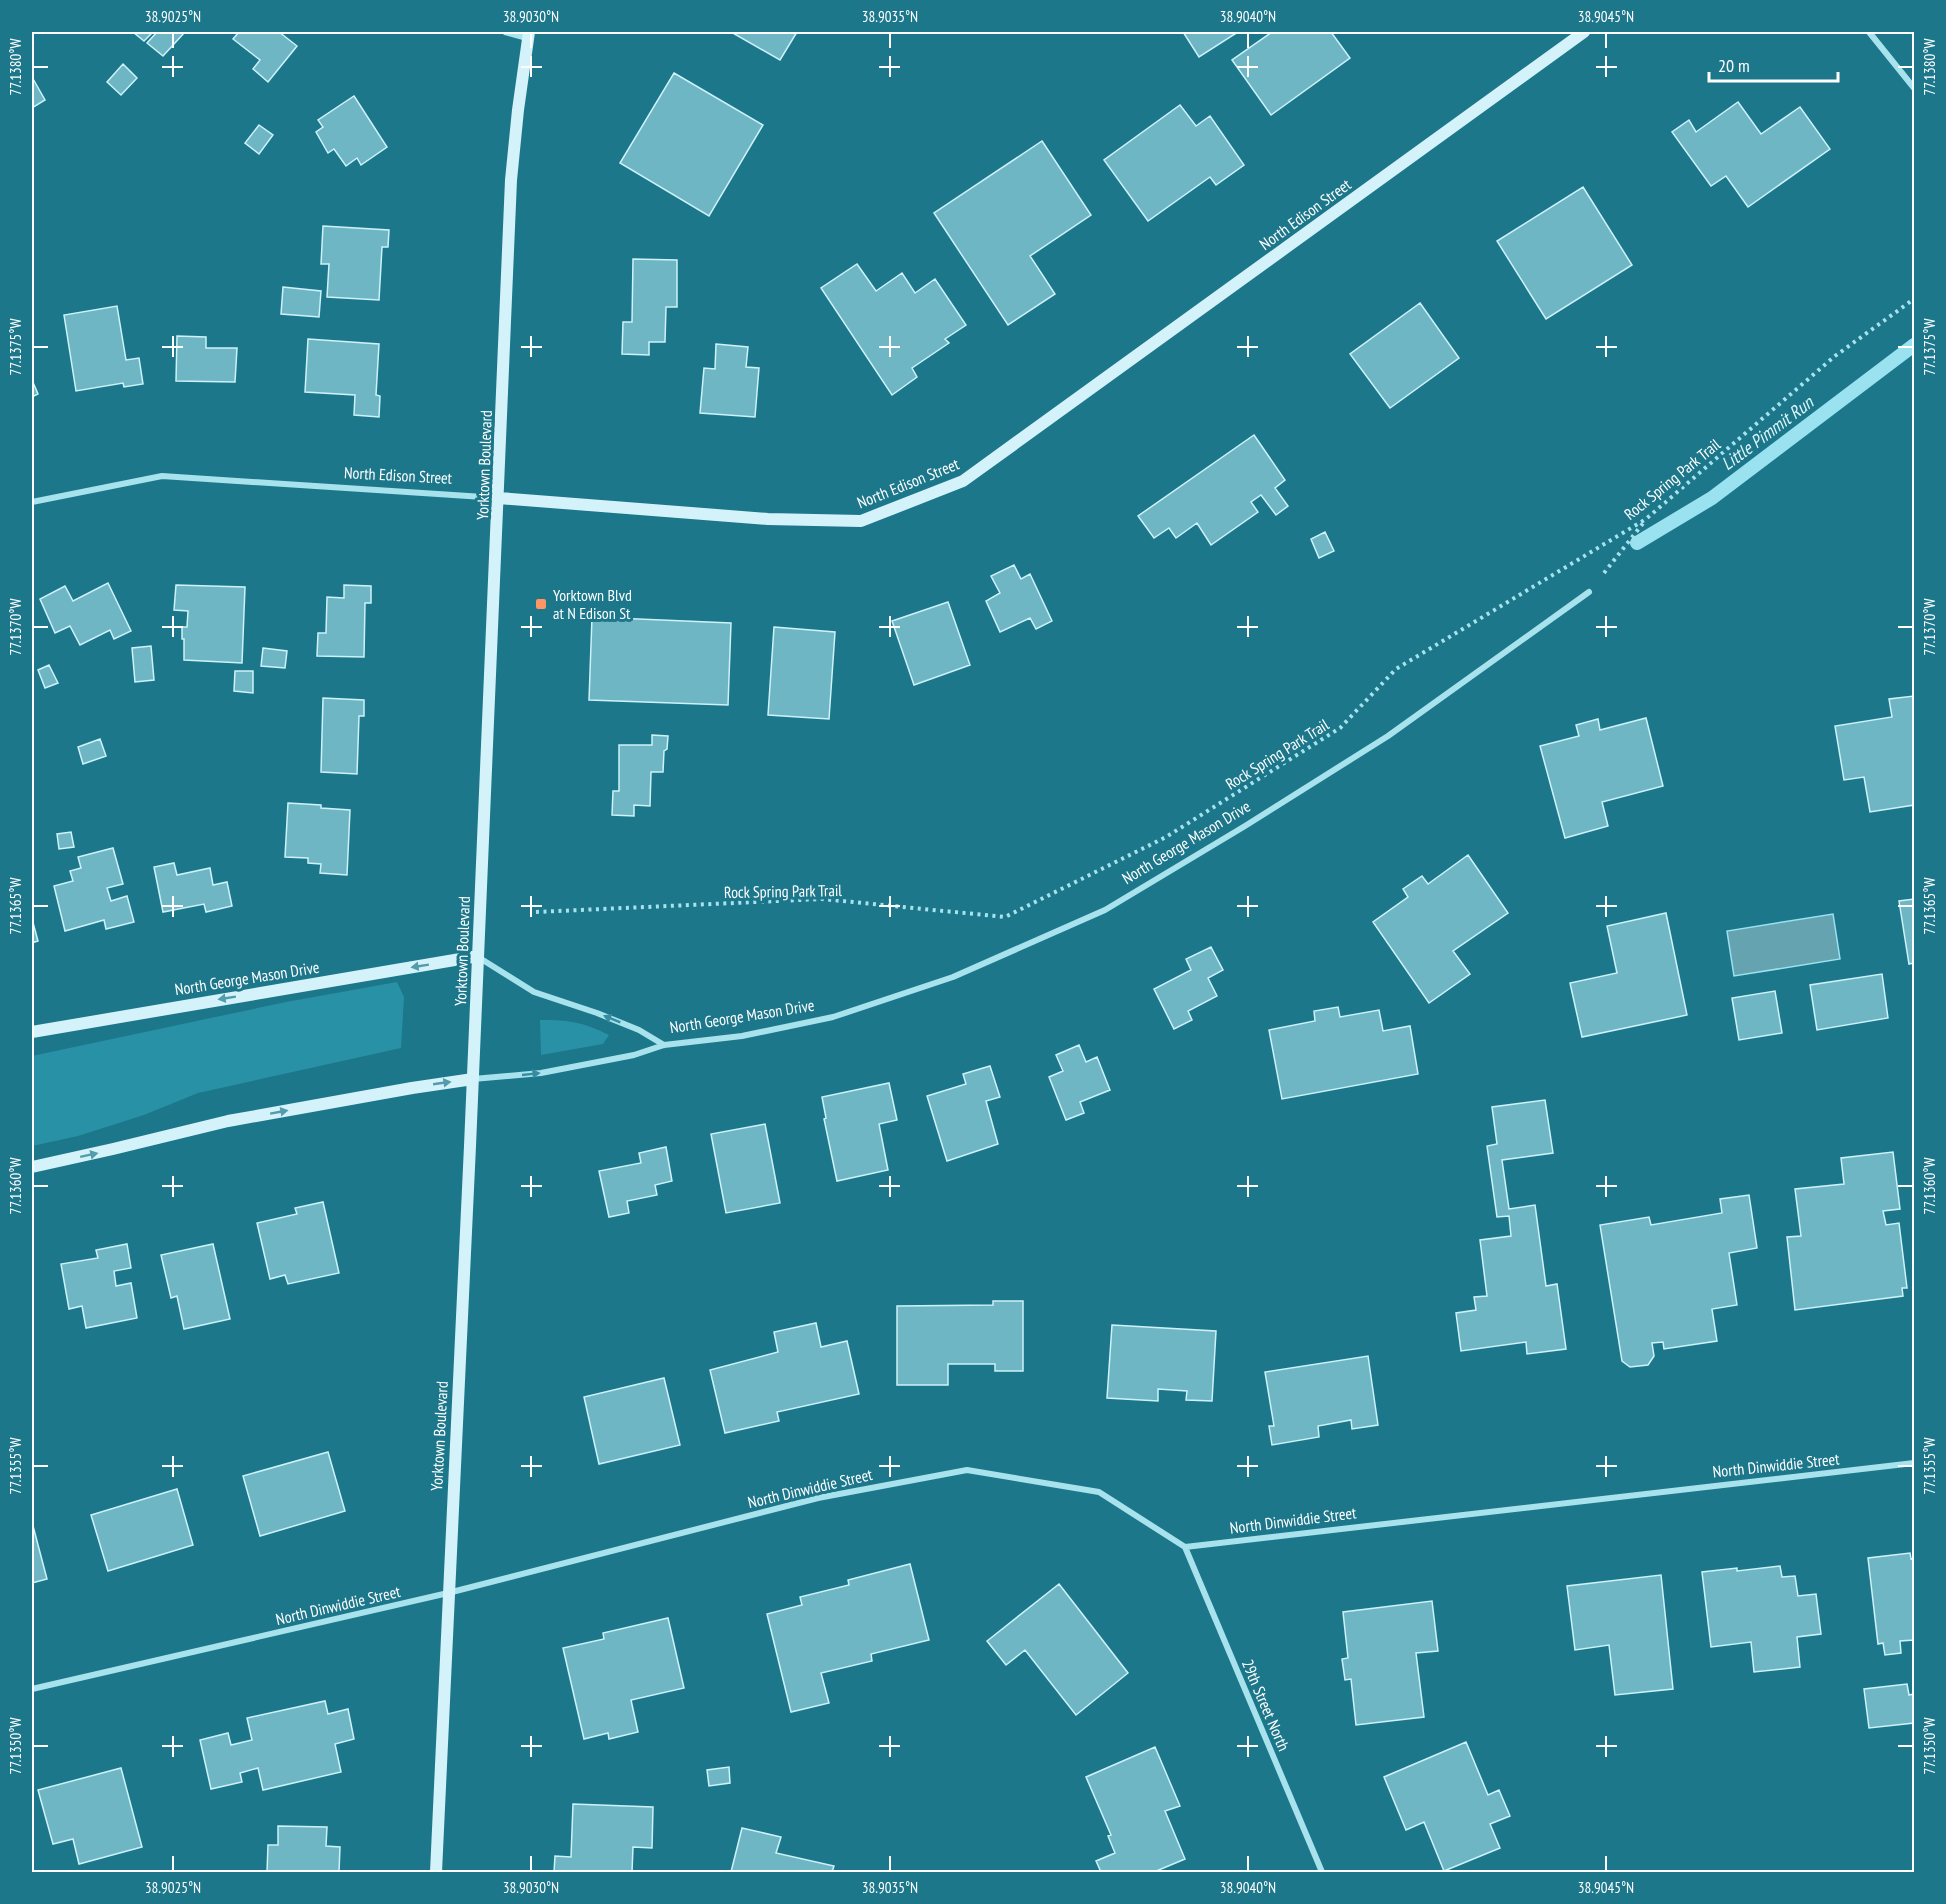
<svg xmlns="http://www.w3.org/2000/svg" width="1946" height="1904" font-family="'PT Sans Narrow',sans-serif">
	<style>
		.green { fill: #2891a6 }
		.water { fill: #64a3af; stroke: #9ae2ef; stroke-width: 1.5 }
		.lines { fill: none; stroke-linecap: round; stroke-linejoin: round }
		.stream { stroke: #9ae2ef; stroke-width: 14 }
		.building { fill: #6fb6c5; stroke: #cdf2f9; stroke-width: 1.5 }
		.path { stroke: #a7e2ed; stroke-width: 4; stroke-dasharray: 3 4.5; stroke-linecap: butt }
		.street { stroke: #a7e2ed; stroke-width: 6 }
		.secondary { stroke: #d4f2f9; stroke-width: 12 }
		.oneway { fill: #539cac }
		.oneway2 { fill: #388c9f }
		.ticks { fill: none; stroke: #fff; stroke-width: 2 }
		.poi-dot { fill: #fd9664; stroke: #1c778b; stroke-width: 2 }
		.labels { text-anchor: middle; dominant-baseline: central; stroke-width: 6; stroke-linejoin: round; paint-order: stroke }
		.street-label { font-size: 16px; fill: #fff; stroke: #1c778b }
		.poi-label { font-size: 16px; fill: #fff; stroke: #1c778b; text-anchor: start }
		.water-label { font-size: 18px; font-style: italic; fill: #ddf6fa; stroke: #1c778b }
		.neatline { fill: none; stroke: #fff; stroke-width: 2 }
		.ticks-label { font-size: 15px; text-anchor: middle; fill: #fff }
	</style>
	<rect width="100%" height="100%" fill="#1c778b"/>
	<!-- green -->
	<path class="green" d="M397,982L404,997L401,1048L198,1093L144,1115L78,1136L32,1146V1056L286,1002Z
		M540,1020C569,1020 583,1022 609,1035L603,1044L541,1055Z"/>
	<!-- water -->
	<path class="water" d="M1833,914L1840,959L1734,976L1727,931Z"/>
	<g class="lines">
		<!-- stream -->
		<path class="stream" d="M1637,543L1712,498L1914,345"/>
	</g>
	<!-- building -->
	<path class="building" d="M133,32H153L144,41Z
		M157,32H185L163,56L147,43Z
		M239,32H279L297,46L268,82L253,69L260,60L233,39Z
		M731,32H797L780,60Z
		M1183,32H1238L1199,57Z
		M1272,32H1331L1350,58L1271,115L1232,60Z
		M123,64L137,78L121,95L107,82Z
		M674,73L763,125L709,216L620,163Z
		M32,77L45,100L32,108Z
		M354,96L387,147L361,165L357,158L346,166L334,149L328,153L316,132L323,127L318,120Z
		M1738,102L1761,134L1800,107L1830,149L1748,207L1726,176L1711,186L1672,132L1689,120L1696,132Z
		M1180,105L1196,126L1210,116L1244,165L1216,185L1210,177L1148,221L1104,160Z
		M259,125L273,135L259,154L245,143Z
		M1042,141L1091,215L1030,256L1055,294L1008,325L934,213Z
		M1583,187L1632,265L1546,319L1497,241Z
		M323,226L389,230L388,247H382L379,300L327,297L329,264H321Z
		M633,259L677,260V307H666L665,342H649V355L622,354L623,322H632Z
		M857,264L876,291L902,273L915,293L935,279L966,325L945,339L949,343L912,368L917,377L892,395L821,288Z
		M283,287L321,291L319,317L281,314Z
		M1420,303L1459,358L1390,408L1350,354Z
		M117,306L126,360L139,358L143,384L124,387L123,383L76,391L64,315Z
		M177,336L206,337V348H237L235,382L176,381Z
		M308,339L379,344L376,395L380,396L379,417L354,415L355,395L305,392Z
		M716,344L748,347L746,367L759,368L755,417L700,413L704,368L715,369Z
		M32,380L38,394L32,397Z
		M1254,435L1285,480L1275,488L1288,506L1276,515L1261,495L1251,502L1258,512L1211,545L1197,523L1176,538L1169,528L1154,538L1138,516Z
		M1325,532L1334,551L1319,558L1311,539Z
		M1014,565L1021,579L1030,574L1052,621L1036,629L1030,618L1000,632L986,601L1000,593L991,576Z
		M108,583L131,631L114,639L110,630L80,645L70,626L55,633L40,599L65,586L73,601Z
		M176,585L245,587L242,663L184,660V639H182V627H187L188,611L174,610Z
		M344,585L371,586V603H365L364,657L317,656L318,633H326L327,597L344,598Z
		M948,602L970,665L914,685L892,621Z
		M592,617L731,623L728,705L589,700Z
		M774,627L835,632L829,719L768,715Z
		M151,646L154,680L135,682L132,648Z
		M263,648L287,651L285,668L261,666Z
		M49,665L58,683L45,688L38,670Z
		M235,671H253V693L234,691Z
		M1914,696V805L1870,812L1864,777L1844,780L1835,726L1892,717L1889,699Z
		M323,698L364,700V716H359L357,774L321,772Z
		M1646,718L1663,786L1602,802L1608,826L1565,838L1540,746L1579,736L1576,725L1598,719L1600,730Z
		M652,735L668,736L667,749L664,751L663,772H651L650,806L634,805V816L612,815L613,791H619V745H652Z
		M100,739L106,756L83,764L78,747Z
		M288,803L321,805V808L350,810L347,875L320,873L321,864L308,863V858L285,857Z
		M71,832L74,847L59,849L57,834Z
		M113,848L123,884L107,888L111,901L127,896L134,922L106,929L104,920L65,931L54,886L73,881L70,871L81,868L78,857Z
		M1468,855L1508,913L1453,951L1470,974L1429,1003L1373,922L1408,897L1403,889L1422,876L1428,884Z
		M174,863L177,875L210,868L213,885L227,882L232,906L206,912L204,904L163,912L154,867Z
		M1914,899V963L1909,964L1899,901Z
		M1666,913L1687,1015L1582,1037L1570,983L1617,973L1607,926Z
		M32,919L38,941L32,943Z
		M1211,947L1223,970L1208,978L1217,996L1188,1011L1192,1020L1174,1029L1154,989L1191,970L1186,959Z
		M1882,974L1888,1018L1817,1030L1810,985Z
		M1775,991L1782,1033L1739,1040L1732,998Z
		M1338,1007L1340,1017L1379,1010L1383,1031L1410,1026L1418,1074L1282,1099L1269,1030L1315,1021L1314,1011Z
		M1079,1045L1086,1062L1097,1057L1110,1090L1080,1102L1084,1113L1066,1120L1049,1077L1063,1071L1056,1055Z
		M990,1066L1000,1097L986,1101L998,1144L947,1161L927,1096L966,1084L963,1074Z
		M889,1083L897,1120L879,1124L888,1170L837,1181L824,1119L826,1118L822,1097Z
		M1545,1100L1553,1153L1502,1160L1509,1209L1535,1205L1546,1286L1557,1284L1566,1349L1527,1354L1526,1342L1461,1351L1456,1313L1476,1310L1474,1297L1487,1296L1480,1240L1511,1236L1509,1216L1497,1217L1487,1146L1497,1144L1492,1107Z
		M765,1124L780,1203L726,1213L711,1134Z
		M666,1147L672,1181L655,1185L657,1195L627,1201L629,1213L609,1217L599,1171L641,1163L639,1153Z
		M1893,1152L1900,1209L1883,1211L1886,1225L1899,1223L1907,1288H1902L1903,1296L1795,1310L1787,1237L1801,1236L1795,1189L1844,1184L1841,1158Z
		M1749,1195L1757,1248L1729,1253L1737,1305L1712,1309L1717,1341L1664,1349L1663,1342L1652,1343L1654,1356L1648,1365L1630,1367L1622,1361L1600,1225L1649,1217L1651,1225L1722,1213L1720,1199Z
		M323,1202L339,1273L288,1284L285,1275L270,1279L257,1223L297,1214L295,1208Z
		M127,1244L131,1268L114,1271L116,1286L131,1283L137,1318L86,1328L82,1306L69,1309L61,1264L98,1258L96,1250Z
		M213,1244L230,1319L184,1329L177,1296L171,1298L161,1255Z
		M993,1301H1023V1371H995V1364H948V1385H897V1306L993,1305Z
		M816,1323L821,1347L847,1341L859,1394L777,1412L779,1421L725,1433L710,1370L778,1352L774,1332Z
		M1112,1325L1216,1331L1212,1401L1186,1400L1187,1391L1158,1389V1401L1107,1398Z
		M1368,1356L1378,1425L1352,1429L1351,1420L1318,1426L1319,1437L1272,1445L1269,1426H1274L1265,1372Z
		M664,1378L680,1445L599,1464L584,1397Z
		M328,1452L345,1511L260,1536L243,1476Z
		M177,1489L193,1545L108,1571L91,1515Z
		M32,1522L47,1579L32,1583Z
		M1910,1553L1911,1559L1914,1558V1640L1900,1641L1901,1653L1885,1655L1883,1643L1878,1644L1868,1558Z
		M910,1564L929,1640L871,1654L872,1661L821,1673L829,1703L791,1712L767,1614L802,1605L800,1597L849,1585L848,1580Z
		M1780,1566L1782,1577L1795,1576L1798,1596L1816,1594L1821,1634L1797,1637L1800,1667L1754,1672L1751,1642L1711,1647L1702,1572L1737,1568V1571Z
		M1661,1575L1673,1689L1615,1695L1609,1645L1575,1650L1567,1586Z
		M1059,1584L1128,1673L1076,1715L1025,1650L1006,1665L987,1641Z
		M1432,1601L1438,1651L1416,1653L1424,1717L1356,1725L1351,1679L1345,1680L1342,1659L1348,1658L1343,1612Z
		M668,1618L684,1688L631,1700L638,1732L609,1739L608,1733L584,1739L563,1648L604,1639L603,1633Z
		M1907,1684L1909,1695L1914,1694V1723L1869,1728L1864,1689Z
		M325,1701L328,1714L348,1709L354,1739L335,1744L341,1772L263,1790L258,1768L240,1773L242,1782L211,1789L200,1740L228,1733L231,1745L252,1740L247,1718Z
		M1466,1742L1488,1795L1499,1790L1510,1816L1490,1824L1500,1848L1444,1871L1424,1822L1406,1830L1384,1777Z
		M1155,1747L1180,1806L1165,1811L1185,1859L1154,1872H1101L1096,1861L1115,1853L1108,1836L1111,1835L1086,1777Z
		M729,1767L730,1783L709,1786L707,1770Z
		M121,1768L142,1847L79,1864L73,1839L53,1844L38,1790Z
		M573,1804L653,1807L652,1848L633,1847L632,1872H554L555,1856L571,1857Z
		M278,1826L327,1827L326,1846L340,1847L339,1872H267L268,1845H278Z
		M742,1828L781,1837L776,1853L834,1866L832,1872H731Z"/>
	<g class="lines">
		<!-- path -->
		<path class="path" d="M1604,573L1644,522
			M536,912L822,899L1005,917L1166,837L1340,728L1396,669L1646,519L1835,356L1914,299"/>
		<!-- street -->
		<path class="street" d="M505,32L527,38
			M1869,32L1914,88
			M32,502L162,476L499,498
			M478,957L534,992L597,1013L639,1030L664,1045
			M473,1079L541,1073L634,1055L664,1045L742,1036L833,1017L953,977L1105,910L1245,826L1388,736L1589,592
			M1185,1547L1322,1872
			M32,1689L448,1593L818,1498L967,1470L1099,1492L1185,1547L1914,1463"/>
		<!-- secondary -->
		<path class="secondary" d="M499,498L768,519L861,521L963,481L1584,32
			M32,1032L478,956
			M32,1167L113,1149L228,1121L412,1088L473,1079
			M436,1872L470,1146L511,180L518,110L529,32"/>
	</g>
	<!-- one-way arrows -->
	<defs><path id="oneway-solid" d="M-6-.8H1V-3.2L6.5 0L1 3.2V.8H-6Z" transform="scale(1.5)"/></defs>
	<g class="oneway">
		<use href="#oneway-solid" transform="translate(420 966) rotate(171)"/>
		<use href="#oneway-solid" transform="translate(227 998) rotate(171)"/>
		<use href="#oneway-solid" transform="translate(442 1083) rotate(-8)"/>
		<use href="#oneway-solid" transform="translate(279 1112) rotate(-10)"/>
		<use href="#oneway-solid" transform="translate(89 1155) rotate(-12)"/>
	</g>
	<g class="oneway2">
		<use href="#oneway-solid" transform="translate(612 1019) rotate(-158)"/>
		<use href="#oneway-solid" transform="translate(531 1074) rotate(-6)"/>
	</g>
	<!-- ticks -->
	<path class="ticks" d="M173,33V48M531,33V48M890,33V48M1248,33V48M1606,33V48M173,56V77M531,56V77M890,56V77M1248,56V77M1606,56V77M33,67H48M162,67H183M521,67H542M879,67H900M1237,67H1258M1596,67H1617M1898,67H1913M173,336V357M531,336V357M890,336V357M1248,336V357M1606,336V357M33,347H48M162,347H183M521,347H542M879,347H900M1237,347H1258M1596,347H1617M1898,347H1913M173,616V637M531,616V637M890,616V637M1248,616V637M1606,616V637M33,627H48M162,627H183M521,627H542M879,627H900M1237,627H1258M1596,627H1617M1898,627H1913M173,896V917M531,896V917M890,896V917M1248,896V917M1606,896V917M33,906H48M162,906H183M521,906H542M879,906H900M1237,906H1258M1596,906H1617M1898,906H1913M173,1176V1197M531,1176V1197M890,1176V1197M1248,1176V1197M1606,1176V1197M33,1186H48M162,1186H183M521,1186H542M879,1186H900M1237,1186H1258M1596,1186H1617M1898,1186H1913M173,1456V1477M531,1456V1477M890,1456V1477M1248,1456V1477M1606,1456V1477M33,1466H48M162,1466H183M521,1466H542M879,1466H900M1237,1466H1258M1596,1466H1617M1898,1466H1913M173,1736V1757M531,1736V1757M890,1736V1757M1248,1736V1757M1606,1736V1757M33,1746H48M162,1746H183M521,1746H542M879,1746H900M1237,1746H1258M1596,1746H1617M1898,1746H1913M173,1856V1871M531,1856V1871M890,1856V1871M1248,1856V1871M1606,1856V1871"/>
	<!-- markers -->
	<rect class="poi-dot" x="535" y="598" width="12" height="12" rx="3"/>
	<g class="labels">
		<!-- street labels -->
		<g class="street-label">
			<text transform="translate(1305 214) rotate(-36)">North Edison Street</text>
			<text transform="translate(484 465) rotate(-88)">Yorktown Boulevard</text>
			<text transform="translate(398 475) rotate(3)">North Edison Street</text>
			<text transform="translate(1672 479) rotate(-39)">Rock Spring Park Trail</text>
			<text transform="translate(908 483) rotate(-22)">North Edison Street</text>
			<text transform="translate(1277 754) rotate(-32)">Rock Spring Park Trail</text>
			<text transform="translate(1186 842) rotate(-31)">North George Mason Drive</text>
			<text transform="translate(783 891) rotate(-1)">Rock Spring Park Trail</text>
			<text transform="translate(462 951) rotate(-88)">Yorktown Boulevard</text>
			<text transform="translate(247 978) rotate(-9)">North George Mason Drive</text>
			<text transform="translate(742 1016) rotate(-9)">North George Mason Drive</text>
			<text transform="translate(439 1436) rotate(-87)">Yorktown Boulevard</text>
			<text transform="translate(1776 1465) rotate(-6)">North Dinwiddie Street</text>
			<text transform="translate(810 1488) rotate(-13)">North Dinwiddie Street</text>
			<text transform="translate(1293 1520) rotate(-7)">North Dinwiddie Street</text>
			<text transform="translate(338 1605) rotate(-13)">North Dinwiddie Street</text>
			<text transform="translate(1266 1705) rotate(67)">29th Street North</text>
		</g>
		<!-- poi labels -->
		<g class="poi-label">
			<text x="553" y="595">Yorktown Blvd<tspan x="553" dy="18">at N Edison St</tspan></text>
		</g>
		<!-- water labels -->
		<g class="water-label">
			<text transform="translate(1767 433) rotate(-37)">Little Pimmit Run</text>
		</g>
	</g>
	<!-- border -->
	<rect width="1946" height="1904" fill="none" stroke="#1c778b" stroke-width="66"/>
	<!-- scale -->
	<path d="M1709 72v9h129v-9" fill="none" stroke="#ffffff" stroke-width="3"/>
	<text x="1718" y="72" font-size="18" fill="#ffffff" stroke="#1c778b" stroke-width="4.5" paint-order="stroke">20 m</text>
	<rect x="33" y="33" width="1880" height="1838" class="neatline"/>
	<g class="ticks-label">
		<text x="173" y="22">38.9025°N</text>
		<text x="531" y="22">38.9030°N</text>
		<text x="890" y="22">38.9035°N</text>
		<text x="1248" y="22">38.9040°N</text>
		<text x="1606" y="22">38.9045°N</text>
		<text transform="translate(1930 67) rotate(-90)" y="5">77.1380°W</text>
		<text transform="translate(16 67) rotate(-90)" y="5">77.1380°W</text>
		<text transform="translate(1930 347) rotate(-90)" y="5">77.1375°W</text>
		<text transform="translate(16 347) rotate(-90)" y="5">77.1375°W</text>
		<text transform="translate(1930 627) rotate(-90)" y="5">77.1370°W</text>
		<text transform="translate(16 627) rotate(-90)" y="5">77.1370°W</text>
		<text transform="translate(1930 906) rotate(-90)" y="5">77.1365°W</text>
		<text transform="translate(16 906) rotate(-90)" y="5">77.1365°W</text>
		<text transform="translate(1930 1186) rotate(-90)" y="5">77.1360°W</text>
		<text transform="translate(16 1186) rotate(-90)" y="5">77.1360°W</text>
		<text transform="translate(1930 1466) rotate(-90)" y="5">77.1355°W</text>
		<text transform="translate(16 1466) rotate(-90)" y="5">77.1355°W</text>
		<text transform="translate(1930 1746) rotate(-90)" y="5">77.1350°W</text>
		<text transform="translate(16 1746) rotate(-90)" y="5">77.1350°W</text>
		<text x="173" y="1893">38.9025°N</text>
		<text x="531" y="1893">38.9030°N</text>
		<text x="890" y="1893">38.9035°N</text>
		<text x="1248" y="1893">38.9040°N</text>
		<text x="1606" y="1893">38.9045°N</text>
	</g>
</svg>
